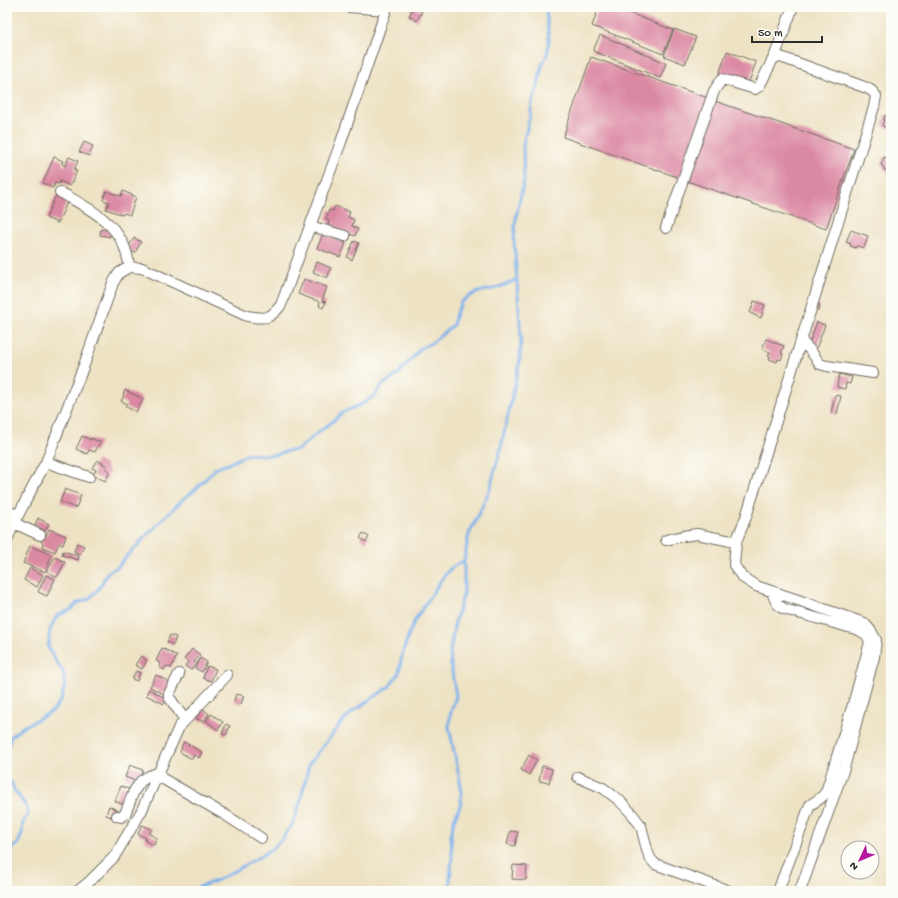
<svg xmlns="http://www.w3.org/2000/svg" width="898" height="898" font-family="'Gochi Hand',sans-serif">
	<style>
		.lines { fill: none; stroke-linecap: round; stroke-linejoin: round }
		.stream { stroke: #7eb1eb; stroke-width: 3 }
		.building { fill: #db88a3 }
		.minor-casing { stroke: #6f6b60; stroke-width: 12 }
		.minor { stroke: #fff; stroke-width: 10 }
	</style>
	<rect width="100%" height="100%" fill="#fdfcf7"/>
	<filter id="ink" filterUnits="userSpaceOnUse"><feTurbulence type="fractalNoise" baseFrequency=".025" numOctaves="2"/><feDisplacementMap in="SourceGraphic" scale="8" xChannelSelector="R" yChannelSelector="G"/><feConvolveMatrix kernelMatrix="1 2 1 2 8 2 1 2 1" color-interpolation-filters="sRGB"/></filter>
	<filter id="wash" filterUnits="userSpaceOnUse"><feTurbulence type="fractalNoise" baseFrequency=".012" numOctaves="4" result="noise"/><feDisplacementMap in="SourceGraphic" scale="16" xChannelSelector="R" yChannelSelector="G"/><feGaussianBlur stdDeviation="0.9" result="paint"/><feColorMatrix in="noise" values="0 0 0 0 0 0 0 0 0 0 0 0 0 0 0 0 0 1.4 0 .05"/><feComposite in="paint" operator="in"/></filter>
	<g filter="url(#wash)">
		<rect width="100%" height="100%" fill="#ede2c3"/>
		<g class="lines">
			<!-- stream -->
			<path class="stream" d="M7,752L11,736L23,727L53,711L61,700L65,685L63,671L56,662L48,647L50,630L55,619L58,615L71,610L77,603L89,599L100,587L108,572L118,567L125,558L161,521L184,498L194,491L216,468L228,464L248,454L263,455H275L287,451L298,450L316,434L337,418L342,413L366,402L376,394L382,385L392,379L399,373L421,348L433,342L453,325L456,313L461,302L471,295L482,291L493,289L507,284L517,279
				M7,779L11,782L14,790L26,806L28,814L23,822L22,833L18,844L7,852
				M190,891L191,890L218,880L256,859L271,850L283,838L293,823L300,803L309,764L342,722L352,712L389,687L399,673L402,655L409,634L415,620L443,577L451,568L463,561
				M449,891L452,858L451,834L454,820L461,803V786L449,727L450,715L456,696L451,666L450,651L455,622L464,593V561L469,534L478,516L490,489L495,469L500,452L520,360L521,337L514,240L516,217L524,180L523,144L530,116L532,103L538,86L542,65L547,55L548,47L549,40L546,10L547,7"/>
		</g>
		<g id="blocks">
			<!-- building -->
			<path class="building" d="M413,7L422,11L417,21L409,16Z
				M599,7H614L673,30L663,54L592,26Z
				M674,29L696,37L685,64L664,56Z
				M600,35L666,63L660,78L593,51Z
				M727,51L756,62L748,85L719,74Z
				M591,57L708,98L680,178L563,137Z
				M715,101L854,149L826,229L687,181Z
				M885,115L891,117V129L882,126Z
				M84,142L93,146L89,156L79,152Z
				M54,157L63,161L62,164L65,166L69,157L78,161L74,170L77,171L70,186L60,181L59,184L55,183L53,188L43,183Z
				M884,157L891,160V170H890L889,172L883,169L884,167L881,165Z
				M106,191L121,196L123,191L136,197L130,215L124,213L123,215L106,209L109,202L103,200Z
				M56,195L68,200L58,223L46,218Z
				M335,206L350,212L348,217L354,220L352,226L358,229L355,236L328,226L329,221L326,219L329,210L333,211Z
				M101,229L111,231L110,237L100,235Z
				M851,230L868,236L864,248L857,246L856,248L850,246L851,244L846,242Z
				M323,234L346,243L340,257L317,248Z
				M134,238L141,242L135,253L127,249Z
				M354,241L359,243L352,260L347,257Z
				M317,262L331,268L327,278L313,272Z
				M304,279L327,287L322,301L326,302L323,308L319,306L320,302L298,294Z
				M754,301L765,305L761,318L750,313Z
				M814,303L820,305L818,311L812,309Z
				M817,322L825,325L816,349L808,346Z
				M766,339L784,346L781,353L783,354L781,360L778,359L777,362L769,359L770,356H768L770,352L762,349Z
				M839,374L852,377L850,384L846,383L845,389L837,387Z
				M125,390L143,399L136,412L125,406L127,404L121,401L124,396L123,395Z
				M835,395L841,396L837,414L831,413Z
				M82,436L91,440V438L100,442L95,452L89,450L87,454L76,449Z
				M97,460L107,466L106,469L110,472L105,481L93,475L96,470L92,468Z
				M65,489L81,495L76,508L60,502Z
				M38,518L49,524L45,531L35,525Z
				M49,529L66,536L63,545L59,543L55,552L42,547L43,543L41,542L43,535L46,536Z
				M363,533L369,537L366,542L360,538Z
				M77,543L84,546L80,554L74,551Z
				M30,546L52,555L45,572L23,563Z
				M63,551L79,556L78,560L62,555Z
				M55,557L65,562L57,577L47,571Z
				M30,568L43,575L37,587L24,580Z
				M46,575L55,579L47,596L38,592Z
				M170,635L176,637L173,645L167,642Z
				M162,648L177,656L171,668L166,666L164,670L159,667L160,663L156,661Z
				M192,649L200,655L194,662L196,663L191,670L185,666L188,662L184,659Z
				M141,656L147,660L142,669L135,665Z
				M200,658L207,662L202,672L195,668Z
				M207,666L216,669L211,681L203,678Z
				M136,671L140,673L137,681L132,679Z
				M156,675L172,683L166,695L150,687Z
				M149,689L167,699L164,704L146,695Z
				M236,694L244,696L241,704L234,701Z
				M203,709L209,714L203,722L196,718Z
				M211,714L223,722L218,730L206,721Z
				M226,724L230,726L226,735L222,734Z
				M184,742L202,752L199,758L194,755L192,759L180,752L182,748L181,747Z
				M529,755L537,760L529,775L521,770Z
				M130,765L143,770L138,782L125,777Z
				M542,766L552,769L549,783L539,781Z
				M121,786L131,790L124,805L115,801Z
				M109,806L117,810L114,818L106,815Z
				M142,825L152,829L149,834L157,838L154,845L145,841L146,838L138,834Z
				M510,831L518,832L515,846L507,844Z
				M513,865L527,866L526,880L512,879Z"/>
		</g>
	</g>
	<g filter="url(#ink)">
		<use href="#blocks" fill-opacity="0" stroke="#6f6b60" stroke-width="1"/>
		<g class="lines">
			<!-- minor casing -->
			<g class="minor-casing">
				<path id="minor" d="M349,7L386,10
					M793,7L775,55L867,88L872,91L876,96L874,107L746,517L736,542L734,565L742,577L756,586L795,599L864,623L871,631L876,640L874,657L844,768L800,891
					M60,192C86,207 119,222 127,255C128,259 129,263 129,267
					M310,226L345,236
					M666,228L714,91L722,79L755,89L760,85L775,55
					M801,341L810,350L820,364L827,366L873,373
					M46,462L89,477
					M7,511L18,515
					M14,523L40,535
					M7,540L14,523L46,462L84,365L113,283L119,273L129,267L142,268L247,316C266,319 269,320 281,305L341,142L387,7
					M666,540L683,536L697,534L736,542
					M772,592C775,600 776,605 784,609L859,630L867,635L870,642L854,701L826,792C821,800 817,800 810,805L778,891
					M179,674L169,694V697L185,720
					M158,776L227,816L261,838
					M578,777L603,788L620,801L633,815L641,826L647,850L650,858L655,864L729,891
					M117,816L121,817L125,814L134,791L141,781L149,776L160,772
					M78,891L88,883L114,857L141,812L179,727L227,675"/>
			</g>
			<!-- minor -->
			<use href="#minor" class="minor"/>
		</g>
	</g>
	<!-- margin -->
	<rect width="898" height="898" fill="none" stroke="#fdfcf7" stroke-width="24"/>
	<!-- north arrow -->
	<g transform="translate(860 860) rotate(226)"><circle r="19" fill="#fdfcf7" stroke="#a9a8a5"/>
	<path d="M0-3L7 15L0 10L-7 15Z" fill="#b5179e"/>
	<text y="-6" font-size="11" font-weight="bold" text-anchor="middle" fill="#2b2b2b">N</text>
	</g>
	<!-- scale -->
	<path d="M752 36v6h70v-6" fill="none" stroke="#2b2b2b" stroke-width="2"/>
	<text x="758" y="36" font-size="12" fill="#2b2b2b" stroke="#fdfcf7" stroke-width="3" paint-order="stroke">50 m</text>
</svg>
